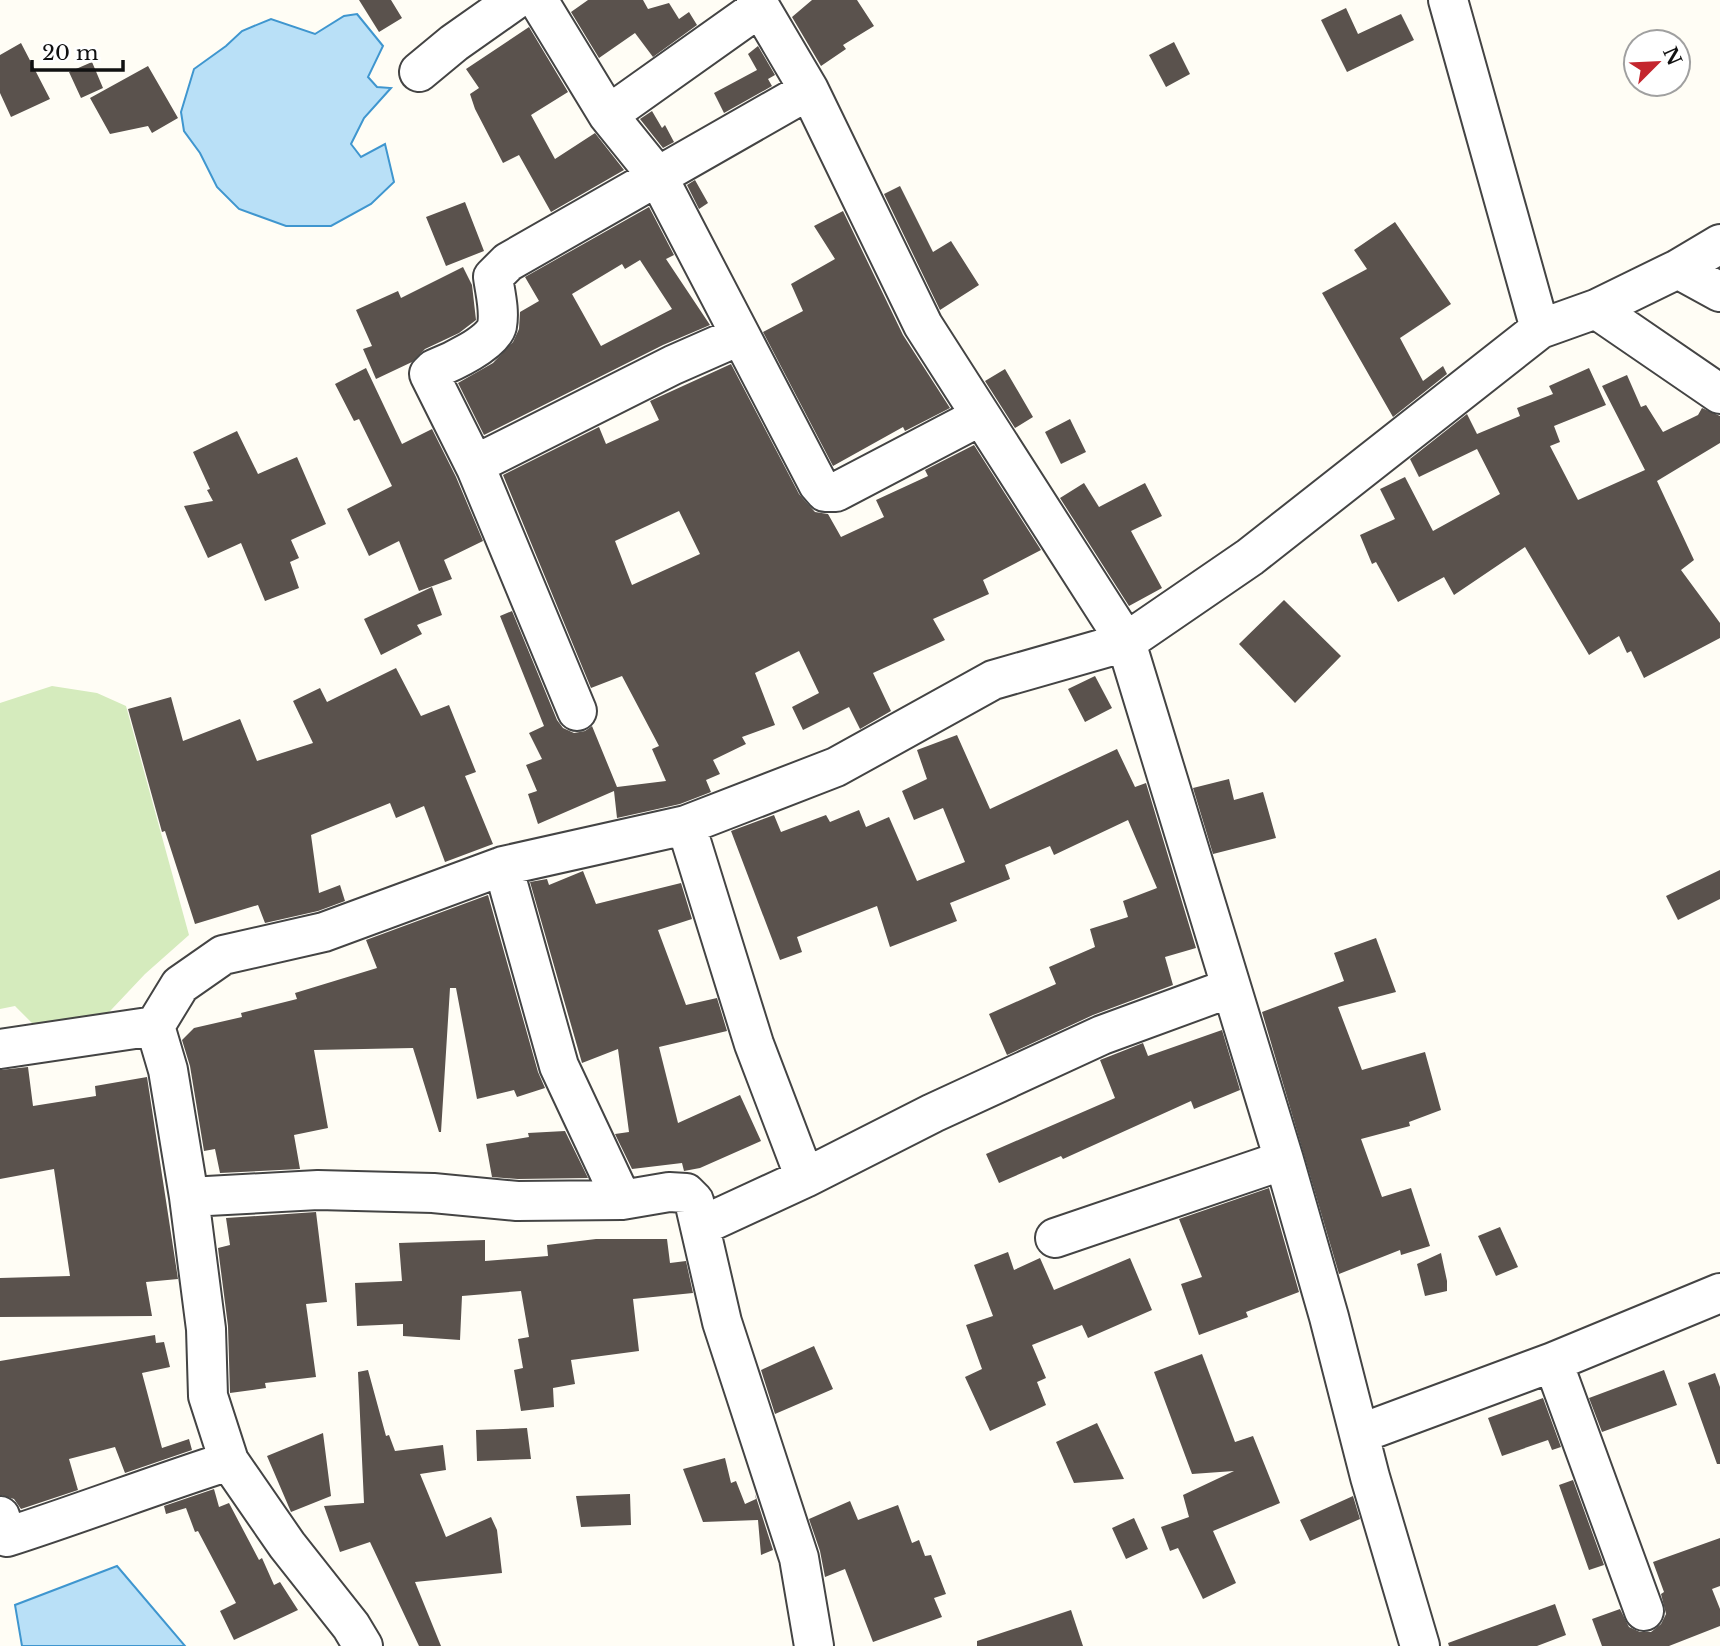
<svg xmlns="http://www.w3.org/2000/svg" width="1720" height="1646" font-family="'Libre Baskerville',serif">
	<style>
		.green { fill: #d5ebbd }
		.water { fill: #b9e0f7; stroke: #3f96cf; stroke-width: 2 }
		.building { fill: #5a524d; fill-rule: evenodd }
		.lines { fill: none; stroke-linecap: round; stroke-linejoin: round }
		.minor-casing { stroke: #444; stroke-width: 42 }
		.minor { stroke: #fff; stroke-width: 38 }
	</style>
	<rect width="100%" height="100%" fill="#fffdf5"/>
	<!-- green -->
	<path class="green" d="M52,686L97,693L126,706L189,935L145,974L95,1027L39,1030L15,1006L0,1009V703Z"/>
	<!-- water -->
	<path class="water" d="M357,14L383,46L368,77L377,87L391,88L364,118L351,144L361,157L385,144L394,182L371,204L331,226H286L239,209L217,187L200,153L184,131L181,112L194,69L226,46L242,31L271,19L315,34L344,16Z
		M117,1566L185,1646H22L15,1605Z"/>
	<!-- building -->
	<path class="building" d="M359,0H391L402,18L379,32Z
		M588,0H643L648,9L669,3L679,19L689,12L697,25L653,57L635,33L599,58L571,12Z
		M812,0H857L874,26L843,45L846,49L821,66L792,17Z
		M1346,8L1358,34L1401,14L1414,40L1347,72L1321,20Z
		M529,27L568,92L531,115L555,159L595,133L624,170L551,212L519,155L503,163L475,109L470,94L479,88L466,69Z
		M1174,42L1190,74L1166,87L1149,55Z
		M21,43L50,99L11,117L0,93V55Z
		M758,46L775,75L768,79L772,86L724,113L714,93L757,70L748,54Z
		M92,62L103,88L81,98L69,72Z
		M148,66L178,118L152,133L148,126L110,134L90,98Z
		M652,111L662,128L665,125L674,142L663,148L640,119Z
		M695,180L708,203L699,209L687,185Z
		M900,186L933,252L951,241L979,285L940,310L884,194Z
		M465,202L484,251L446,266L426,217Z
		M649,207L674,255L666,259L710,325L663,345L484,435L458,383L493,363L513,342L519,329L520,312L539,301L525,277ZM640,260L672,309L601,346L572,294L622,264L625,269Z
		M843,211L903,335L950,408L905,431L903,427L833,466L763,332L803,311L791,284L835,259L814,226Z
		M1395,222L1451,304L1400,338L1423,381L1443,366L1447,374L1393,417L1322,293L1367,269L1354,250Z
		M463,267L472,285L476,320L459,333L425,349L412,362L376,379L363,349L372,346L356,310L398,291L401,298Z
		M731,364L799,494L815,512L828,514L841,537L884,517L876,500L928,476L925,470L974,445L1041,550L983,580L989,594L933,619L945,640L873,673L891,711L860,729L849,707L803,730L792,707L819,693L799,651L755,673L775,725L742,737L746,744L713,760L720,774L706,780L711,792L680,804L617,818L614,791L538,824L528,794L537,791L526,765L542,759L529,733L544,726L500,616L512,611L557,720L563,728L574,733L585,731L592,726L617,787L666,781L652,749L659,746L622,676L591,688L503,475L599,427L606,444L659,420L650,401ZM679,511L700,554L632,585L615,541Z
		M366,368L402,444L432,429L456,477L483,541L444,560L452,579L419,591L399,541L369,556L347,509L392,486L359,419L354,421L335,384Z
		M1589,368L1606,405L1554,426L1560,442L1550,446L1578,500L1645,470L1602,386L1627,375L1641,407L1646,405L1663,432L1698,415L1702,408L1720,416V443L1657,481L1694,560L1681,570L1720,623V638L1644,678L1631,651L1627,653L1619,636L1589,655L1525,547L1454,595L1444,577L1398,602L1376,562L1372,564L1360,535L1395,519L1380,489L1405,477L1433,531L1500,494L1477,449L1419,477L1410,459L1467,414L1477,434L1520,416L1517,408L1553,394L1549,386Z
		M1005,369L1033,417L1015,428L985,381Z
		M1070,419L1086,452L1061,464L1045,432Z
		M237,431L258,474L297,457L326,524L291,540L299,558L290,562L299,588L265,601L241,543L208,558L184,506L213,501L207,490L210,489L193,452Z
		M1084,483L1099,507L1145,483L1162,516L1131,531L1162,588L1129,606L1060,498Z
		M432,587L442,615L417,625L422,634L381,655L364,619Z
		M1284,600L1341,656L1295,703L1239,644Z
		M396,668L421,716L449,705L476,772L465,776L493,844L445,862L424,806L396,818L390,803L311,835L319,893L340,885L345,901L318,911L265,923L258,905L195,924L165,831L162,832L128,709L171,697L183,741L240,719L257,761L313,743L293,701L320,688L327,702Z
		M1095,676L1112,708L1085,722L1068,689Z
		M957,735L990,809L1117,749L1135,787L1146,783L1196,948L1165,957L1173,985L1093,1015L1007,1055L989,1014L1056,984L1049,967L1095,947L1090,929L1128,917L1123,901L1157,888L1128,820L1054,855L1050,846L1005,865L1010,879L950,903L957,921L890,947L877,906L797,937L802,952L780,960L731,831L774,815L781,832L826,815L830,822L859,810L866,827L889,817L917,881L965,862L943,808L914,820L902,791L927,779L917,750Z
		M1229,779L1234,800L1263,792L1276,838L1213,854L1193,788Z
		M1720,870V899L1678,920L1666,896Z
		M583,871L596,904L681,883L692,919L658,930L686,1005L717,998L727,1031L659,1047L678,1123L740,1095L761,1141L700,1168L684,1171L682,1163L632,1169L615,1134L629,1132L618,1049L582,1063L530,882L547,879L549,885Z
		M488,895L538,1072L545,1088L517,1097L514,1090L477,1099L456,988H450L441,1132H439L413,1048L314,1050L328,1128L294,1135L300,1169L220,1173L215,1149L204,1151L190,1066L182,1040L194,1028L242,1017L241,1013L297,999L295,993L377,968L366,940Z
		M1376,938L1396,992L1338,1007L1362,1070L1425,1052L1441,1110L1409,1122L1410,1126L1361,1139L1382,1197L1411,1188L1430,1246L1401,1255L1400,1250L1339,1274L1262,1012L1344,981L1334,953Z
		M1222,1030L1240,1090L1194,1109L1191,1101L1063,1159L1061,1156L999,1183L986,1154L1115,1098L1100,1060L1143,1043L1148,1056Z
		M28,1067L33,1106L96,1096L95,1086L147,1077L178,1279L146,1282L152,1316L0,1317V1278L70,1276L54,1169L0,1179V1070Z
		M565,1131L588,1178L518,1179L492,1177L486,1144L529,1137L528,1133Z
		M1269,1188L1299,1292L1246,1312L1248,1317L1199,1335L1181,1284L1202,1277L1179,1219Z
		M316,1212L327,1302L306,1304L316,1377L265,1383L266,1388L230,1393L228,1326L218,1248L230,1245L226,1218Z
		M1500,1227L1518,1267L1496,1276L1478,1236Z
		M596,1239H667L670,1263L686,1261L693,1293L633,1299L639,1351L571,1360L575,1384L553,1388L554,1407L521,1411L514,1370L523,1368L518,1339L529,1337L521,1291L462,1296L460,1340L403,1336V1324L357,1326L355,1283L402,1281L399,1243L485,1240V1261L548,1256L547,1245Z
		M1008,1252L1014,1270L1040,1258L1054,1290L1130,1258L1152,1310L1088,1338L1082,1325L1032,1345L1046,1378L1037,1382L1046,1405L990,1431L965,1377L982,1369L966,1325L993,1316L974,1265Z
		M1441,1253L1447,1281V1291L1425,1296L1417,1264Z
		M155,1335L156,1343L164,1342L170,1367L142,1373L162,1448L189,1439L192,1450L125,1473L115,1447L69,1459L78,1490L21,1509L14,1499L0,1495V1361Z
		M814,1346L833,1389L775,1414L761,1370Z
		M1202,1354L1235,1442L1253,1436L1280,1503L1213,1531L1236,1583L1203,1599L1178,1548L1170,1551L1161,1527L1189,1517L1183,1495L1234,1471L1192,1474L1154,1372Z
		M368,1370L386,1436L389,1435L395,1451L443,1445L446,1470L420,1474L446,1537L491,1517L497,1530L502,1573L415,1582L441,1646H419L370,1542L340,1552L324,1506L364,1503L358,1372Z
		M1664,1370L1677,1405L1602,1432L1589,1398Z
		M1715,1373L1720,1387V1464H1717L1688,1383Z
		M1543,1398L1561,1447L1552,1450L1548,1440L1502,1456L1488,1418Z
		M1097,1423L1124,1479L1074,1483L1056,1442Z
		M527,1428L531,1459L477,1461L476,1430Z
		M323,1433L331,1496L291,1512L267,1456Z
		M725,1458L731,1483L736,1481L745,1504L756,1499L755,1494L773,1550L761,1555L758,1520L703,1522L683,1469Z
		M1573,1480L1604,1565L1589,1570L1559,1485Z
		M214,1489L219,1507L229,1503L259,1560L262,1558L274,1585L280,1582L298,1610L234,1640L220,1611L236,1603L198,1531L195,1532L186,1508L166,1514L164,1506Z
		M630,1494L631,1525L581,1527L576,1496Z
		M1353,1496L1360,1519L1310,1541L1300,1520Z
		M850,1501L858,1520L898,1505L912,1543L919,1540L925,1556L931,1555L946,1594L934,1598L942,1617L873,1642L845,1569L825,1577L820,1551L809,1519Z
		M1134,1518L1148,1549L1126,1559L1112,1528Z
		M1720,1538V1586L1712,1589L1720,1609V1626L1669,1646H1602L1592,1619L1620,1609L1629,1627L1640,1632H1651L1661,1624L1666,1614L1661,1594L1664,1592L1653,1562Z
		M1555,1604L1566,1635L1537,1646H1449L1448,1643Z
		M1071,1610L1083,1646H977V1641Z"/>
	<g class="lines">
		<!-- minor casing -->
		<g class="minor-casing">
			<path id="minor" d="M538,0L608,115L658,177L818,484L825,492H836L981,416
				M756,0L809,90L923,325L1126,642L1284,1160L1329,1317L1370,1477L1420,1646
				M1448,0L1540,329
				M419,72L454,43L515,0
				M608,115L760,7
				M1678,269L1720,292
				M1596,309L1720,394
				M476,468L429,374L434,369C450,363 493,343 497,326C500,310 495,292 493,277L508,262L809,90
				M577,711L476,468L478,463L673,365L739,336
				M686,825L754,1044L805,1178L701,1226
				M503,866L559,1066L622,1200
				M0,1049L155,1026
				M805,1178L933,1113L1102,1035L1230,988
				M189,1197L318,1190L433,1193L517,1201L622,1200L669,1192L686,1193L694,1201L722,1322L799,1558L814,1646
				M1055,1238L1284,1160
				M1359,1434L1553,1362
				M0,1516L7,1537C82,1513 154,1485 229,1461
				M1644,1611L1553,1362L1720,1293
				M363,1646L351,1626L287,1545L229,1461L208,1396L206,1329L189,1197L168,1070L155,1026L180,985L223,955L324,932L503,866L686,825L836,767L993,680L1126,642L1250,557L1540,329L1596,309L1678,269L1720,244"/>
		</g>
		<!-- minor -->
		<use href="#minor" class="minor"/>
	</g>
	<!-- north arrow -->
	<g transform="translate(1657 63) rotate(66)"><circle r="33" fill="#ffffff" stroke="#a0a0a0" stroke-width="2"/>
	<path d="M0-5L12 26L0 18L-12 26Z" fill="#c4262e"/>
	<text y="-10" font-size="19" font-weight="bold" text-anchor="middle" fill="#111111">N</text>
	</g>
	<!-- scale -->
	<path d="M32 60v10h91v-10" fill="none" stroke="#111111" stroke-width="3.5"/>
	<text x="42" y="60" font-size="21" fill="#111111" stroke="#ffffff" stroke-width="5" paint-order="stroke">20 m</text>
</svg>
